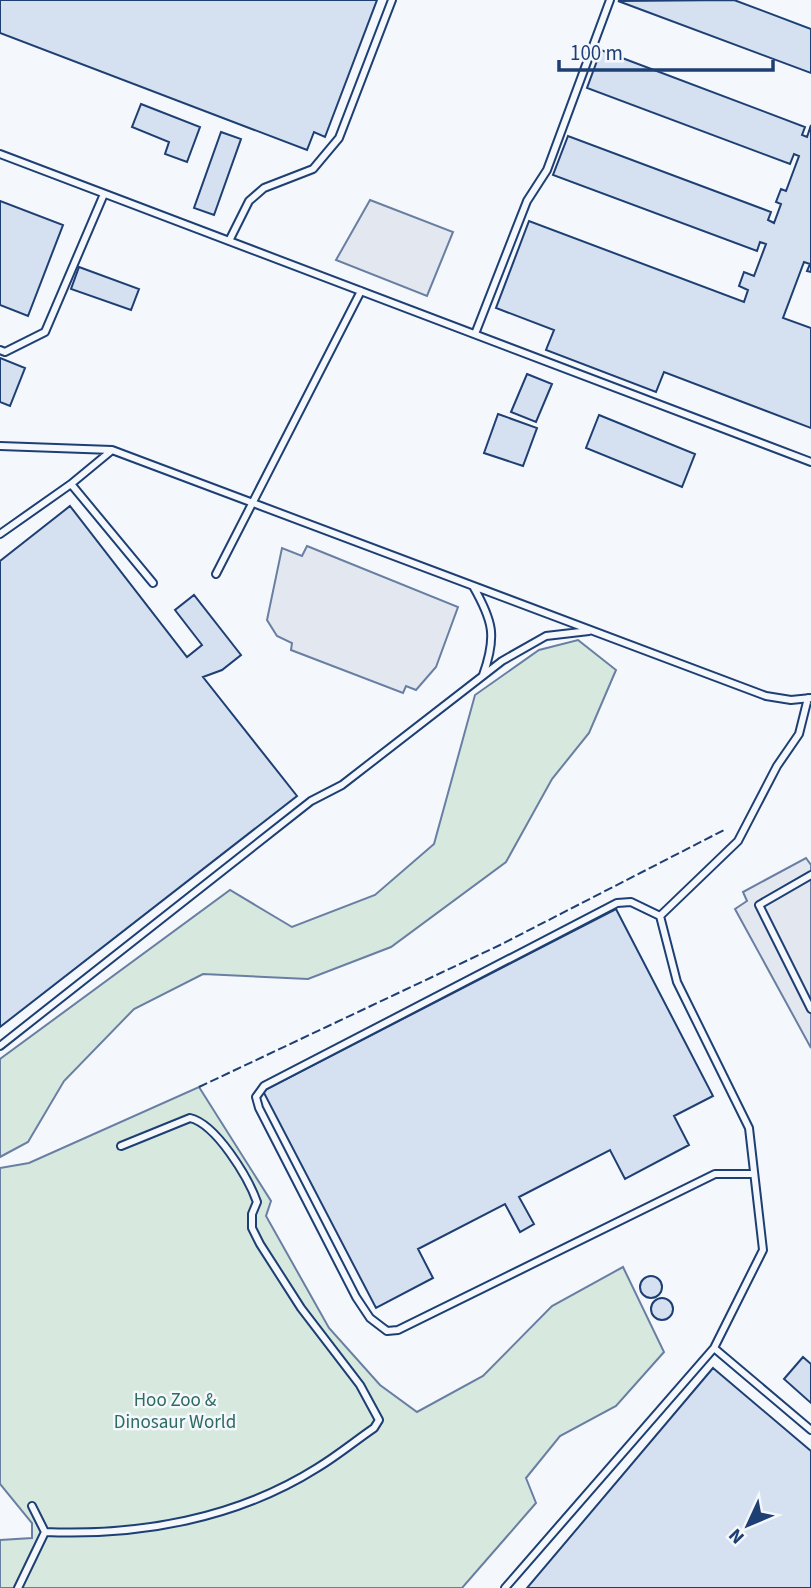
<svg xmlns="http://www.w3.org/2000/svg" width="811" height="1588" font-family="'Source Sans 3',sans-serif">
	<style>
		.green { fill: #d7e8df; stroke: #687fa3; stroke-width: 2 }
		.parking { fill: #e3e8f0; stroke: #687fa3; stroke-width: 2 }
		.building { fill: #d5e0f0; stroke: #1d3f73; stroke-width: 2 }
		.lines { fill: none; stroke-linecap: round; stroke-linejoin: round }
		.lane-casing { stroke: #1d3f73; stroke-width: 10 }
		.lane { stroke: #f4f7fb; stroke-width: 6 }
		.fence { stroke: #1d3f73; stroke-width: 2; stroke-dasharray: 9 3.5; stroke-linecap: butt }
		.labels { text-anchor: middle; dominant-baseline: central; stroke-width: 5; stroke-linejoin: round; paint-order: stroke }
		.park-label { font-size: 19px; fill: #2c6c60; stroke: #f4f7fb }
	</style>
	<rect width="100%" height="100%" fill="#f4f7fb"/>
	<!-- green -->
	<path class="green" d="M578,640L616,670L589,733L552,779L506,862L391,947L308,979L203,974L134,1009L64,1081L28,1142L0,1157V1059L230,890L292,927L375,895L434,844L475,695L539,650Z
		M199,1087L271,1201L266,1216L329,1328L380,1385L417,1412L483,1376L552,1306L623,1267L664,1352L616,1406L560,1436L526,1478L536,1503L462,1588H0V1540L32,1538V1523L0,1484V1168L29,1163Z"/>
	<!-- parking -->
	<path class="parking" d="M370,200L453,232L427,296L336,260Z
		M307,546L458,607L436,667L416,690L406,686L403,693L291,650L292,643L277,636L267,620L282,548L302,556Z
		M806,858L811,865V1048L735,909L747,901L743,892Z"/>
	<!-- building -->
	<path class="building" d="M0,0H377L325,137L314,132L307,150L0,33Z
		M734,0L811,29V73L618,1Z
		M601,50L805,127L802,135L807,137L811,125V272L807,271L810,264L804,262L783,318L811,328V428L664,372L656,392L546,350L554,330L496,308L529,221L744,302L748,290L739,286L744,272L754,276L766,244L760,242L757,251L553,175L568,136L771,212L768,220L774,223L781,204L776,202L781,189L786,191L799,156L794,154L790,164L587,88Z
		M141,104L200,127L187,162L165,154L169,142L132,127Z
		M221,132L241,139L214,215L194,208Z
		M0,201L63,225L28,316L0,305Z
		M79,267L139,289L131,310L71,289Z
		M0,358L25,368L10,406L0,402Z
		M527,374L552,384L536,422L511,412Z
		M498,414L537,428L523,466L484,453Z
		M599,415L695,454L682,487L586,448Z
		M70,506L187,657L202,645L175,610L194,595L241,655L222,670L203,677L297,796L0,1027V561Z
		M616,909L713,1096L674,1116L689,1145L625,1179L610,1150L519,1197L534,1224L520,1232L505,1204L418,1249L433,1278L376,1308L263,1091Z
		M640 1287a11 11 0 1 1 22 0a11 11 0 1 1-22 0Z
		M651 1309a11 11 0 1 1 22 0a11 11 0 1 1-22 0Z
		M803,1357L811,1364V1403L784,1379Z
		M713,1368L811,1451V1588H527Z"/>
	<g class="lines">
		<!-- lane casing -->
		<g class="lane-casing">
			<path id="lane" d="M0,154L811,462
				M229,241L249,201L264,188L313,169L339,138L392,0
				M475,334L527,201L547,170L610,0
				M0,350L5,352L45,332L104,194
				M0,446L112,450L766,696L791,700L811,698
				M111,451L71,484L153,583
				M0,534L71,484
				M216,574L361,291
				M473,586C493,621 497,636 483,675
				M811,875L759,905L811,1009
				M660,916L631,902L617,903L264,1086L256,1097L259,1108L356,1297L370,1318L387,1331L398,1330L715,1174H752
				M660,916L738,841L777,766L799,734L808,698
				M0,1046L311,801L342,785L502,661L546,636L589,631
				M714,1348L811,1430
				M32,1506L45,1532
				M18,1588L45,1532C139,1536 236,1519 317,1468C337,1456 355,1441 374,1428L379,1420L360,1385L301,1308L260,1244L252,1228V1214L257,1202C248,1177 216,1124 190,1118L121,1146
				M505,1588L714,1348L763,1250L749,1128L677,982L660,916"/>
		</g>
		<!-- lane -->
		<use href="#lane" class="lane"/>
		<!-- fence -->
		<path class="fence" d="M199,1087L500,945L724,830"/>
	</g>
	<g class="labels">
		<!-- park labels -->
		<g class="park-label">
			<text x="175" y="1400">Hoo Zoo &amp;<tspan x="175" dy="22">Dinosaur World</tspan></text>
		</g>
	</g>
	<!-- north arrow -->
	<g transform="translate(748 1525) rotate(226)" stroke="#f4f7fb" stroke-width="5" paint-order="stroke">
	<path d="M0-5L12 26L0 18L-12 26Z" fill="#1d3f73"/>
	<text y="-10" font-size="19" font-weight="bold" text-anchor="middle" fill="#1d3f73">N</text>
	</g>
	<!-- scale -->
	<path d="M559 60v10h214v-10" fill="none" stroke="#1d3f73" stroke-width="3.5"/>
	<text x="570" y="60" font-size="21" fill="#1d3f73" stroke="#f4f7fb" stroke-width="5" paint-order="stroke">100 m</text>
</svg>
